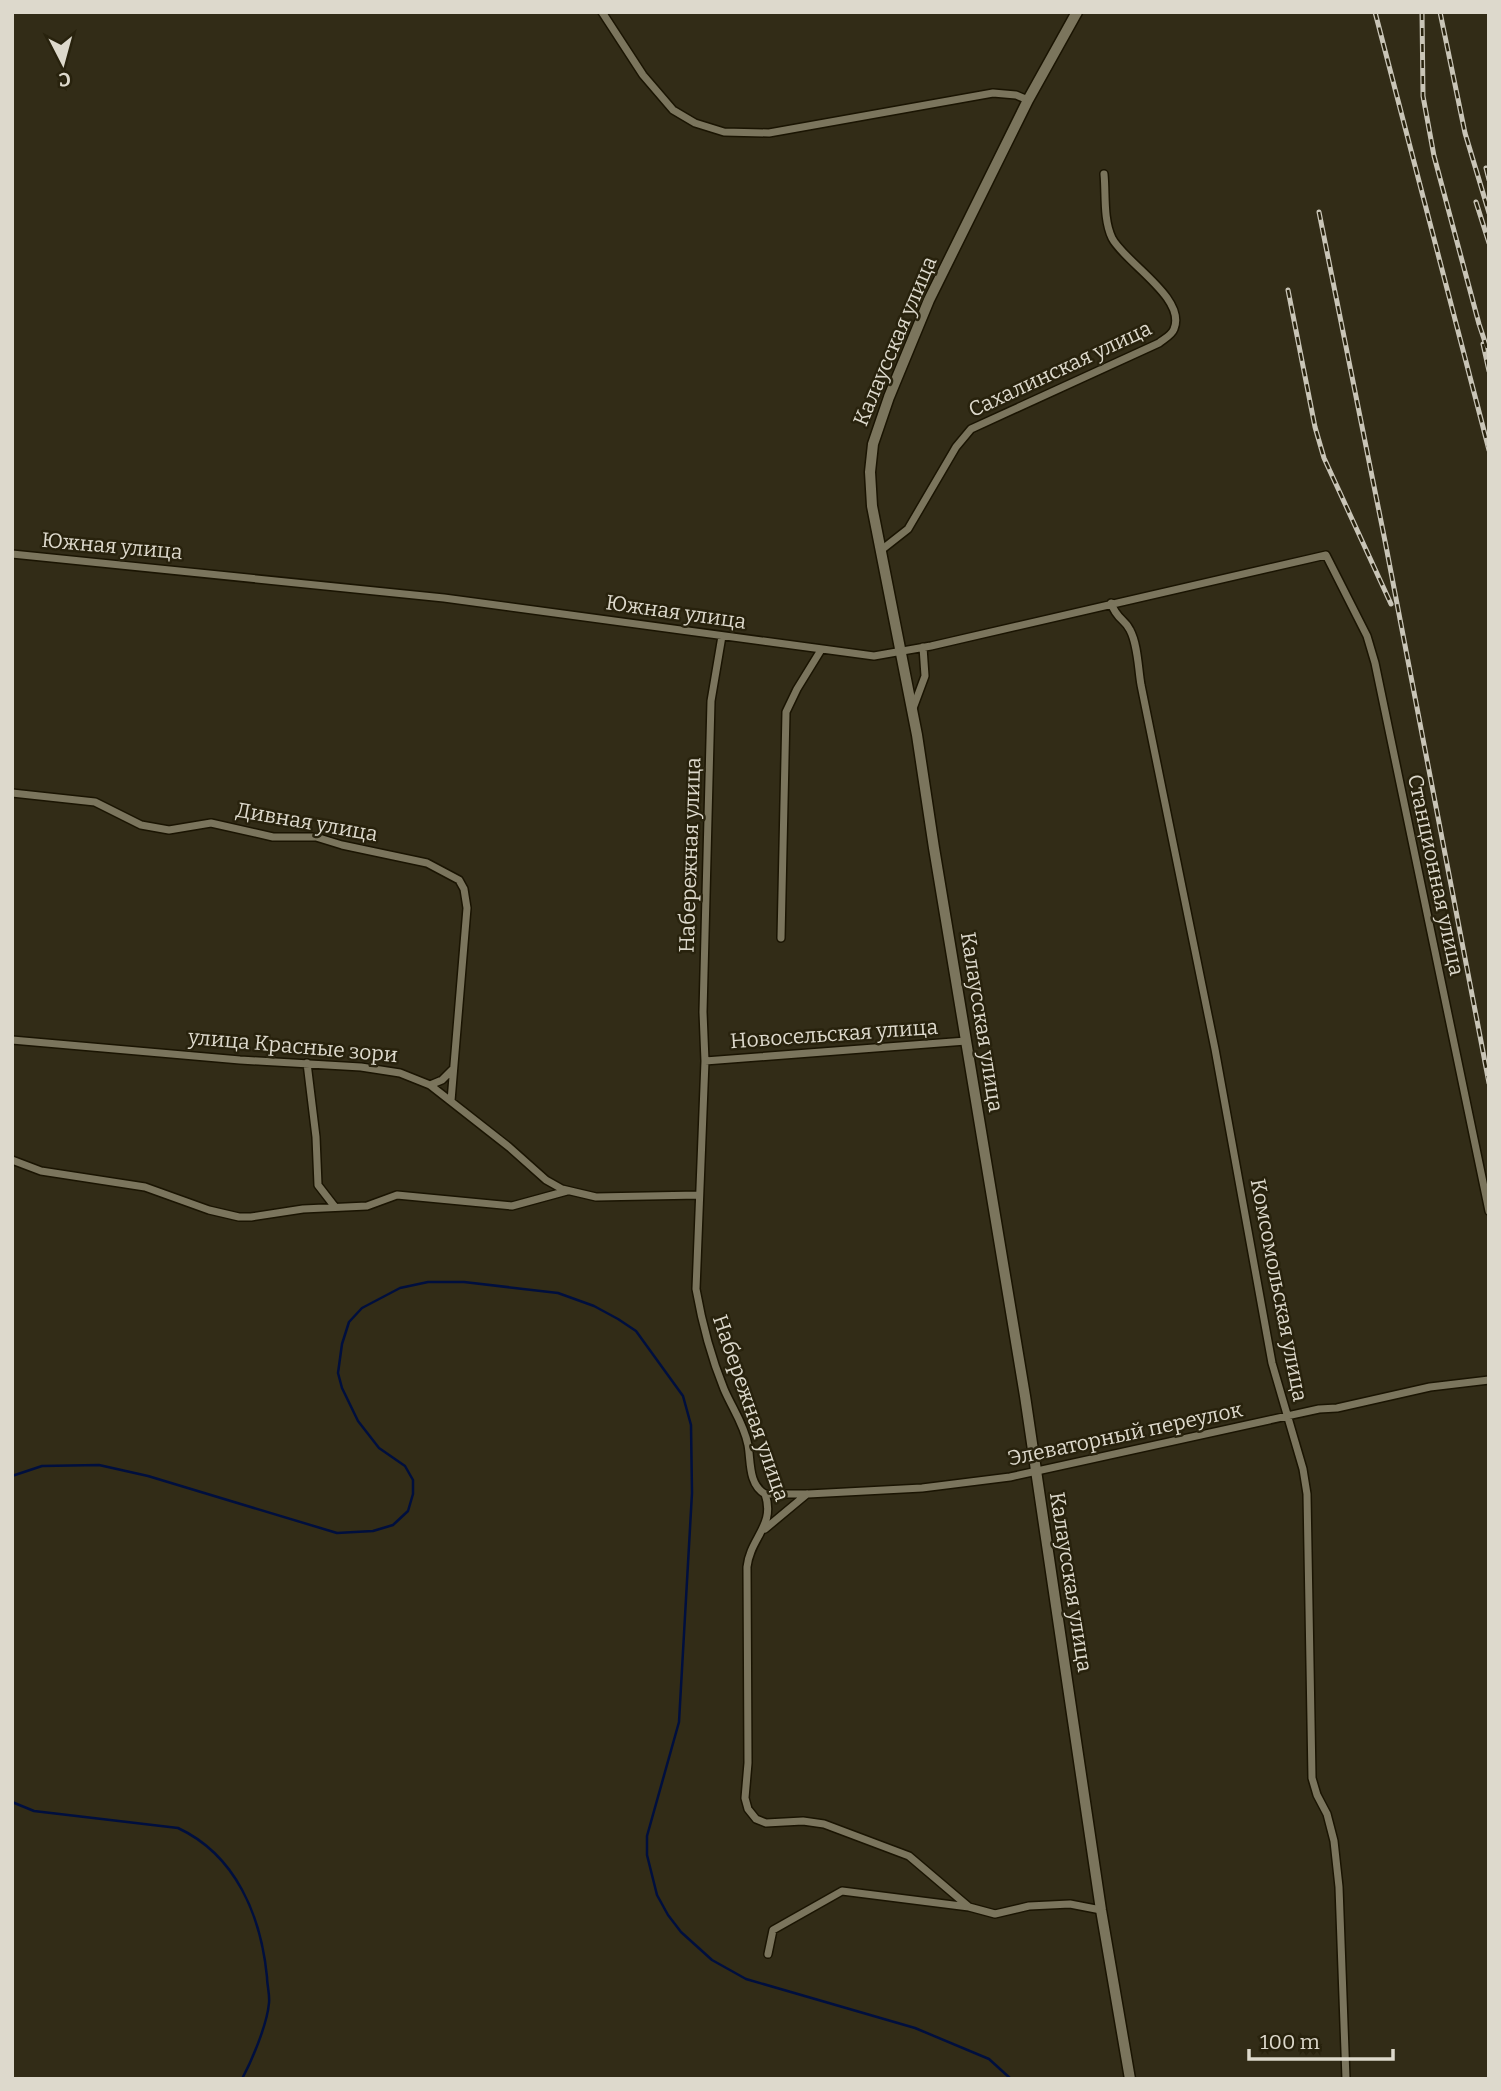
<svg xmlns="http://www.w3.org/2000/svg" width="1501" height="2091" font-family="Bitter,serif">
	<style>
		.lines { fill: none; stroke-linecap: round; stroke-linejoin: round }
		.stream { stroke: #000f3e; stroke-width: 2.5 }
		.minor-casing { stroke: #1a1402; stroke-width: 10 }
		.tertiary-casing { stroke: #1a1402; stroke-width: 13 }
		.minor { stroke: #7b755d; stroke-width: 7 }
		.tertiary { stroke: #7b755d; stroke-width: 10 }
		.rail-casing { stroke: #c9c5b7; stroke-width: 5 }
		.rail { stroke: #28220d; stroke-width: 2.5; stroke-dasharray: 8; stroke-linecap: butt }
		.labels { text-anchor: middle; dominant-baseline: central; stroke-width: 5; stroke-linejoin: round; paint-order: stroke }
		.street-label { font-size: 21px; fill: #ddd9cc; stroke: #28220d }
	</style>
	<rect width="100%" height="100%" fill="#322c17"/>
	<g class="lines">
		<!-- stream -->
		<path class="stream" d="M12,1476L42,1466L99,1465L148,1476L337,1533L373,1531L393,1525L408,1511L413,1494V1480L405,1466L379,1448L358,1421L342,1388L338,1373L342,1344L349,1322L362,1308L400,1288L428,1282H464L558,1293L594,1306L618,1319L636,1331L683,1396L691,1425L692,1493L679,1722L647,1836V1855L657,1895L668,1915L681,1932L712,1960L746,1979L915,2028L989,2059L1011,2079
			M12,1802L34,1811L178,1828C236,1855 261,1916 267,1977C267,1985 270,1995 269,2003C267,2025 252,2060 242,2079"/>
		<!-- minor casing -->
		<g class="minor-casing">
			<path id="minor" d="M602,12L643,75L673,110L695,123L724,132L769,133L993,93L1016,95L1028,100
				M880,551L908,529L956,447L971,429L1159,343C1164,339 1172,335 1174,329C1187,298 1124,262 1112,238C1103,219 1106,194 1104,174
				M12,554L444,598L874,656L931,646L1326,555L1367,636L1375,663L1489,1211
				M1111,603C1117,620 1125,619 1130,630C1138,645 1138,668 1141,685L1215,1049L1272,1363L1303,1469L1307,1494L1312,1778L1317,1795L1327,1814L1334,1841L1339,1887L1346,2079
				M722,636L711,701L703,1012L705,1061L696,1289C702,1323 711,1357 724,1389C732,1408 744,1424 748,1445C751,1461 748,1484 765,1494C776,1525 750,1538 747,1567L748,1763L745,1798L748,1809L756,1819L766,1823L803,1821L824,1824L909,1856L969,1907
				M912,711L925,676L923,647
				M12,793L95,802L141,825L169,830L211,823L273,837H316L342,845L427,863L459,880L464,889L467,908L451,1101
				M781,938L786,712L797,689L821,650
				M12,1040L240,1060L361,1067L400,1073L430,1085L509,1147L546,1180L562,1189L596,1197L699,1195
				M705,1061L966,1041
				M307,1063L316,1137L318,1185L335,1207
				M430,1085L442,1080L452,1070
				M12,1160L41,1171L145,1187L209,1210L239,1217H251L303,1209L367,1206L397,1195L512,1206L567,1191
				M765,1494H808L922,1488L1010,1477L1319,1409L1337,1408L1430,1387L1489,1380
				M765,1529L807,1494
				M768,1954L773,1930L842,1891L969,1907L995,1914L1029,1906L1070,1904L1101,1910"/>
		</g>
		<!-- tertiary casing -->
		<g class="tertiary-casing">
			<path id="tertiary" d="M1077,12L1028,100L929,300L889,397L873,444L870,472L872,506L917,735L934,848L1025,1396L1101,1910L1130,2079"/>
		</g>
		<!-- minor -->
		<use href="#minor" class="minor"/>
		<!-- tertiary -->
		<use href="#tertiary" class="tertiary"/>
		<!-- rail casing -->
		<g class="rail-casing">
			<path id="rail" d="M1375,12L1489,450
				M1422,12L1423,96L1434,156L1479,324L1489,354
				M1440,12L1465,133L1489,213
				M1486,168L1489,180
				M1476,202L1489,243
				M1319,212L1385,541L1489,1083
				M1288,290L1315,427L1324,458L1391,604
				M1483,344L1489,371"/>
		</g>
		<!-- rail -->
		<use href="#rail" class="rail"/>
	</g>
	<g class="labels">
		<!-- street labels -->
		<g class="street-label">
			<text transform="translate(895 341) rotate(-67)">Калаусская улица</text>
			<text transform="translate(1060 369) rotate(-25)">Сахалинская улица</text>
			<text transform="translate(112 546) rotate(5)">Южная улица</text>
			<text transform="translate(676 612) rotate(8)">Южная улица</text>
			<text transform="translate(307 822) rotate(10)">Дивная улица</text>
			<text transform="translate(690 855) rotate(-88)">Набережная улица</text>
			<text transform="translate(1436 875) rotate(78)">Станционная улица</text>
			<text transform="translate(982 1022) rotate(81)">Калаусская улица</text>
			<text transform="translate(834 1034) rotate(-4)">Новосельская улица</text>
			<text transform="translate(293 1046) rotate(5)">улица Красные зори</text>
			<text transform="translate(1279 1290) rotate(79)">Комсомольская улица</text>
			<text transform="translate(751 1408) rotate(71)">Набережная улица</text>
			<text transform="translate(1125 1434) rotate(-12)">Элеваторный переулок</text>
			<text transform="translate(1071 1582) rotate(81)">Калаусская улица</text>
		</g>
	</g>
	<!-- border -->
	<rect width="1501" height="2091" fill="none" stroke="#ddd9cc" stroke-width="28"/>
	<!-- north arrow -->
	<g transform="translate(63 63) rotate(174)" stroke="#28220d" stroke-width="5" paint-order="stroke">
	<path d="M0-5L12 26L0 18L-12 26Z" fill="#ddd9cc"/>
	<text y="-10" font-size="19" font-weight="bold" text-anchor="middle" fill="#ddd9cc">С</text>
	</g>
	<!-- scale -->
	<path d="M1249 2049v10h144v-10" fill="none" stroke="#ddd9cc" stroke-width="3.5"/>
	<text x="1260" y="2049" font-size="21" fill="#ddd9cc" stroke="#28220d" stroke-width="5" paint-order="stroke">100 m</text>
</svg>
